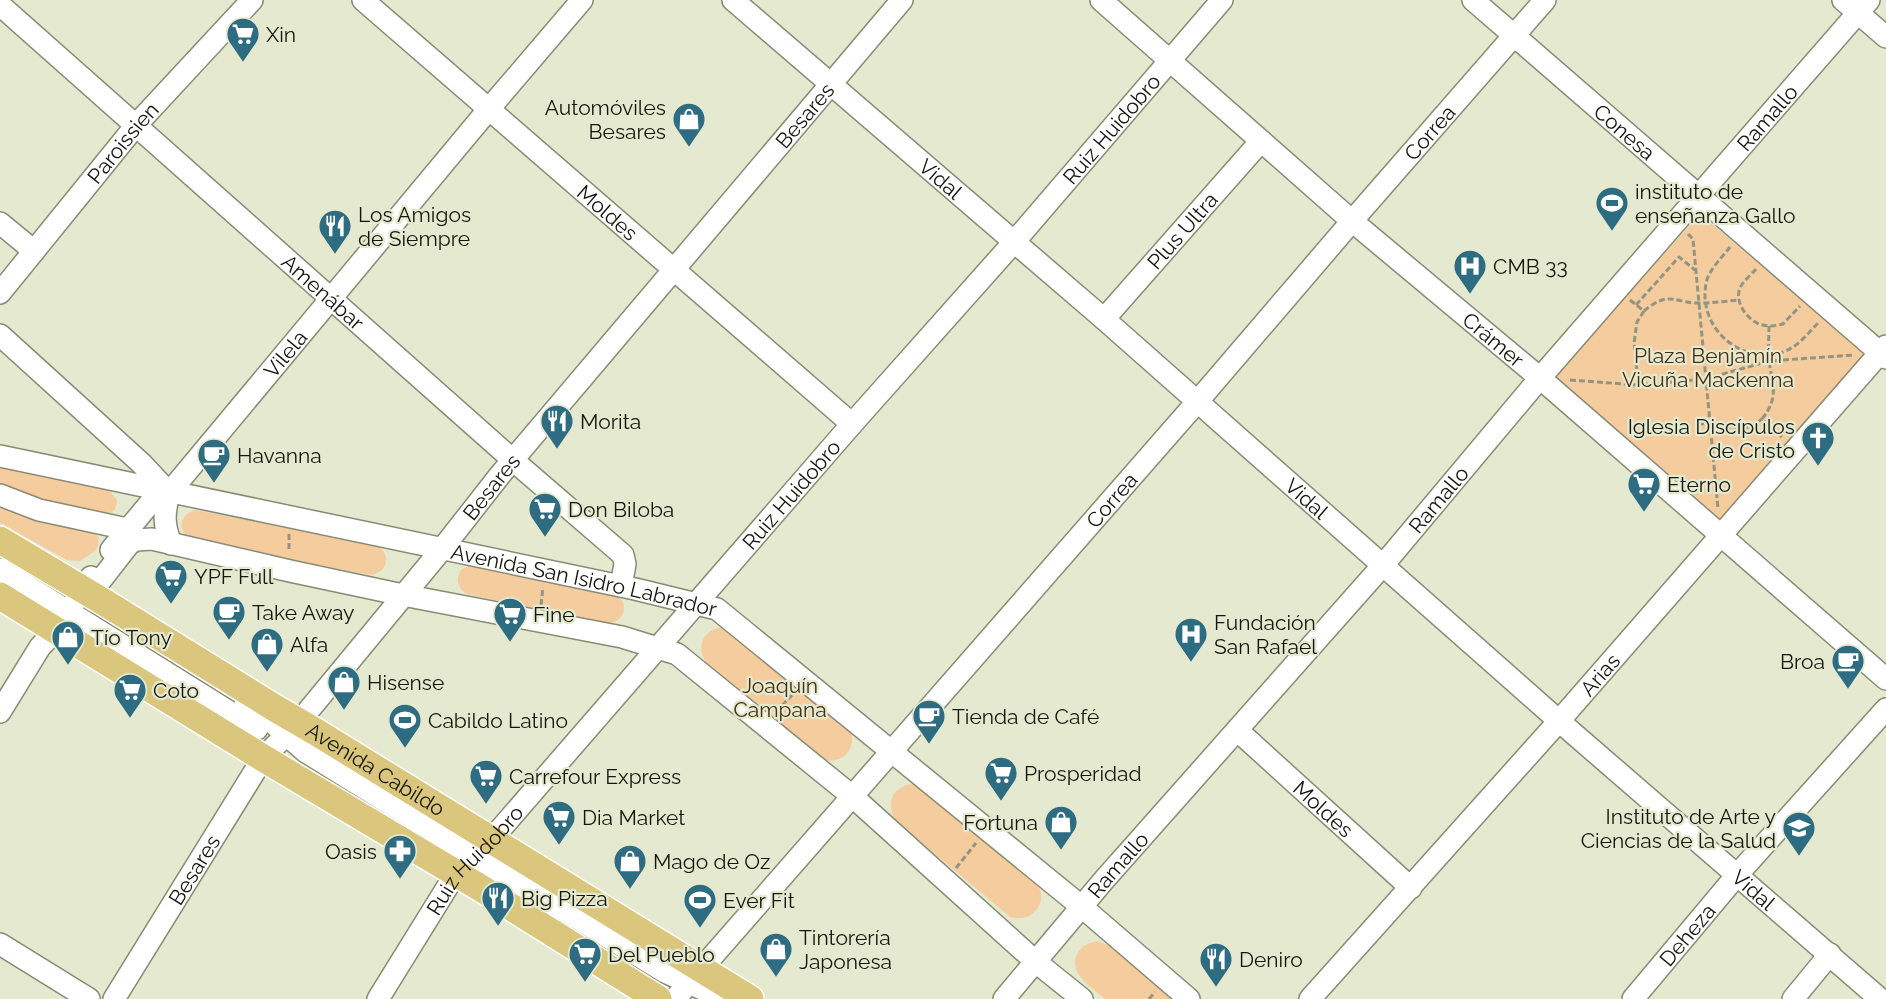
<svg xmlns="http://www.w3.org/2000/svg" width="1886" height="999" font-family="Raleway,sans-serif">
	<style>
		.green { fill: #f5cc9d }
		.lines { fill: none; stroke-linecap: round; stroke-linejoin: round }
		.minor-casing { stroke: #888b74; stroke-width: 24 }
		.major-casing { stroke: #fff; stroke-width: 30 }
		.path { stroke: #929582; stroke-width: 3; stroke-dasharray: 6 3; stroke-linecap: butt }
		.minor { stroke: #fff; stroke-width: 21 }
		.major { stroke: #dac67d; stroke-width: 27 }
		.labels { text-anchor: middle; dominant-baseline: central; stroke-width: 4.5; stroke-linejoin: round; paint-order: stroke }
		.poi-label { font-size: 21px; fill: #15160d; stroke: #e5e9cf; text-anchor: start }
		.street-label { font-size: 21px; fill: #15160d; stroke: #e5e9cf }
		.park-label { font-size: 21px; fill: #462f12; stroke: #e5e9cf }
	</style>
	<rect width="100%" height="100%" fill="#e5e9cf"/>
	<!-- green -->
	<path class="green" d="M1700,214L1865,353L1720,519L1551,380Z
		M0,466L109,490L117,500C117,511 111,514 102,516L27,495L0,484Z
		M0,503L97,535L99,538L98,545L95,551L80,561L67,560L0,523Z
		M195,510L375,545C392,552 389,573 370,575L191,540C177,531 179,515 195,510Z
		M471,565L617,595C630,606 624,621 608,624L467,594C457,588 455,578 462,569Z
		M723,627L850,729C858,749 842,766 821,759L707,664C695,647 703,629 723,627Z
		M913,784L920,785L1035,881C1051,900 1034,924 1010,917L896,821C885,804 892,786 913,784Z
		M1098,941L1112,947L1173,999H1105C1093,988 1066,973 1078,953C1082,945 1089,943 1098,941Z"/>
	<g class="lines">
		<!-- minor casing -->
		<g class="minor-casing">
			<g id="minor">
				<path id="s1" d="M363,0L852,424"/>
				<path id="s2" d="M733,0L1104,319L1559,721L1880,999"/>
				<path id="s3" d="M1101,0L1352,221L1540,378L1886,679"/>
				<path id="s4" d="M1473,0L1886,358"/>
				<path d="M1843,0L1886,37"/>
				<path id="s5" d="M0,5L514,461L623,555L625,564L621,586"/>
				<path d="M0,223L34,251"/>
				<path id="s6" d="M0,293L137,124L252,0"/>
				<path id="s7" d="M1104,319L1261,141"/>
				<path d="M0,335L142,464L169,493"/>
				<path id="s8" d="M0,456L635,589L717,609L1082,907L1189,999"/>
				<path d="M169,493C164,514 163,523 171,544"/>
				<path d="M0,495L39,510L127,529"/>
				<path id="s9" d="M111,550L151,502L169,493L488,110L582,0"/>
				<path d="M0,569L257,729"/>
				<path d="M90,594L129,544L136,540L152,539L290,571L403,595L622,637L677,654L852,796L1036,962L1082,999"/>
				<path d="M245,705L266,717L306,752L398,809L665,972L724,999"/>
				<path d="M0,712L40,647L56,630L91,577"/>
				<path id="s10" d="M1237,730L1411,888"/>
				<path d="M0,944L89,999"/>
				<path id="s11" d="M114,999L263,758L299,722L442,549L500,475L902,0"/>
				<path id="s12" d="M378,999L456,873L491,840L852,424L1014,242L1222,0"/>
				<path id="s13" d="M675,999L1197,402L1352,221L1545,0"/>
				<path id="s14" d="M1004,999L1104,880L1384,564L1540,378L1869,0"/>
				<path id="s15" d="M1310,999L1559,721L1886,346"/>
				<path id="s16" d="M1633,999L1737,875L1886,709"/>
				<path d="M1793,999L1830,954"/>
			</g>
		</g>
		<!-- major casing -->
		<g class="major-casing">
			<g id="major">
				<path id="s17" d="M0,540L107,604L273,707L316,732L750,999"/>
				<path d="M0,596L263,758L479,887L658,999"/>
			</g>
		</g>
		<!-- path -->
		<path class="path" d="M1688,234L1693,239L1718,509
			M1730,247C1724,255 1715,264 1710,273C1706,279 1705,288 1705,296C1706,335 1745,364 1783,352C1798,347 1808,333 1819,322
			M1756,269C1751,275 1743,281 1740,288C1734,302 1747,319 1759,324C1767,327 1775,326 1783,324L1800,306
			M1630,300L1644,311L1637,322L1634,343L1639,390
			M1636,305L1679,257L1695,270
			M1644,311C1670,289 1675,304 1701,303C1714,303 1727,301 1739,300
			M1769,326C1769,337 1768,348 1769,360C1772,385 1780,396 1762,419L1782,437
			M1570,380L1637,385L1705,379L1769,361L1854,355
			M1698,424C1726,421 1734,440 1762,419
			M289,534V551
			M541,605L543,587
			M776,712L792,695
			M956,868L976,843
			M1149,999L1155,992"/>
		<!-- minor -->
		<use href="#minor" class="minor"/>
		<!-- major -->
		<use href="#major" class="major"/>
	</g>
	<!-- icons -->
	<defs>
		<g id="supermarket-pin" transform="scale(1.725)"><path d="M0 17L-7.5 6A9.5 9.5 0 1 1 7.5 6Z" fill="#2e6c82" stroke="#e5e9cf"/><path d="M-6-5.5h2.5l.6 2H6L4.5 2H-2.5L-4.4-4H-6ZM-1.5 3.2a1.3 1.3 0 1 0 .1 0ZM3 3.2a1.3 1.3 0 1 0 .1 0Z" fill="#fff"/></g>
		<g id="shop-pin" transform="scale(1.725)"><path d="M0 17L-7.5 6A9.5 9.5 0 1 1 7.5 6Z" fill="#2e6c82" stroke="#e5e9cf"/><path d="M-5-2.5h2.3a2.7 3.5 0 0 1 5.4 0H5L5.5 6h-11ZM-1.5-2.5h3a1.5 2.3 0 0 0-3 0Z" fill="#fff"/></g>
		<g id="stadium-pin" transform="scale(1.725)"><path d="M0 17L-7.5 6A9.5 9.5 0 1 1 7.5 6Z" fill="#2e6c82" stroke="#e5e9cf"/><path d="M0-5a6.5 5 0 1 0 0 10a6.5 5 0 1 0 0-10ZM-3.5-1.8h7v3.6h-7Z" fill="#fff"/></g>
		<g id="restaurant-pin" transform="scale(1.725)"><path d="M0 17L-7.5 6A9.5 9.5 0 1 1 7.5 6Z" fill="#2e6c82" stroke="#e5e9cf"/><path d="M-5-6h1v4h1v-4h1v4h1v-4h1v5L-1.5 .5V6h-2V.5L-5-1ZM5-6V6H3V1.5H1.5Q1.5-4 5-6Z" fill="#fff"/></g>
		<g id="hospital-pin" transform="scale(1.725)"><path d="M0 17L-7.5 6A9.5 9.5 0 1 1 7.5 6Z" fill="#2e6c82" stroke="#e5e9cf"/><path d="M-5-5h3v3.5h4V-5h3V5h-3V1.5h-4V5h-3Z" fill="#fff"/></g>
		<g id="church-pin" transform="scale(1.725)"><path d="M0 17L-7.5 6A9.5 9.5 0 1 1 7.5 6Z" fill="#2e6c82" stroke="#e5e9cf"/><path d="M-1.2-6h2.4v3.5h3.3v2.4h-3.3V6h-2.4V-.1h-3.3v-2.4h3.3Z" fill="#fff"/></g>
		<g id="cafe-pin" transform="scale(1.725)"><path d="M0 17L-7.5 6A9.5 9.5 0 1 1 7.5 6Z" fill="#2e6c82" stroke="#e5e9cf"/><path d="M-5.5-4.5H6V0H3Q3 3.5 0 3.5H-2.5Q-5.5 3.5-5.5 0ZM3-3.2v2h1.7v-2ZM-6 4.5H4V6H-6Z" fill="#fff"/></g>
		<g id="university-pin" transform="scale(1.725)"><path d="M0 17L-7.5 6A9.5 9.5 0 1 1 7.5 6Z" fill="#2e6c82" stroke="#e5e9cf"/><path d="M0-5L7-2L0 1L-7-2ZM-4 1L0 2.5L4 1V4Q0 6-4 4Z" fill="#fff"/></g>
		<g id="pharmacy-pin" transform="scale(1.725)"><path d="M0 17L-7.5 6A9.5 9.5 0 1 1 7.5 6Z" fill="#2e6c82" stroke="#e5e9cf"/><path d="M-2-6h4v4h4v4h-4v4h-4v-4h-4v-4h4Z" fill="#fff"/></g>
	</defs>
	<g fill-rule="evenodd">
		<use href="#supermarket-pin" x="243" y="34"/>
		<use href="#shop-pin" x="689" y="119"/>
		<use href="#stadium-pin" x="1612" y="203"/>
		<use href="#restaurant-pin" x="335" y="226"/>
		<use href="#hospital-pin" x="1470" y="266"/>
		<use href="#restaurant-pin" x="557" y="421"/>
		<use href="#church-pin" x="1818" y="438"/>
		<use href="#cafe-pin" x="214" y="455"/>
		<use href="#supermarket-pin" x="1644" y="484"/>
		<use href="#supermarket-pin" x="545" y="509"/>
		<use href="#supermarket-pin" x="171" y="576"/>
		<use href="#cafe-pin" x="229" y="612"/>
		<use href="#supermarket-pin" x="510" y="614"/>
		<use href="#hospital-pin" x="1191" y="634"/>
		<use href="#shop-pin" x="68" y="637"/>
		<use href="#shop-pin" x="267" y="644"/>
		<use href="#cafe-pin" x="1848" y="661"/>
		<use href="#shop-pin" x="344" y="682"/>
		<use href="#supermarket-pin" x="130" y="690"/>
		<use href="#cafe-pin" x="929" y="716"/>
		<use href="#stadium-pin" x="405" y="720"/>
		<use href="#supermarket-pin" x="1001" y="773"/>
		<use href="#supermarket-pin" x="486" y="776"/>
		<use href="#supermarket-pin" x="559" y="817"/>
		<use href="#shop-pin" x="1061" y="822"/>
		<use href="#university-pin" x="1799" y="828"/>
		<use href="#pharmacy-pin" x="400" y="851"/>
		<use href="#shop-pin" x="630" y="861"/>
		<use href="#restaurant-pin" x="498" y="898"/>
		<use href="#stadium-pin" x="700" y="900"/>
		<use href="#shop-pin" x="776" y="949"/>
		<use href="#supermarket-pin" x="585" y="954"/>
		<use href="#restaurant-pin" x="1216" y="959"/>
	</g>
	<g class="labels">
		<!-- poi labels -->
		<g class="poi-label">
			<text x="266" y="34">Xin</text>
			<text x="666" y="107" text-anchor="end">Automóviles<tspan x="666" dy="24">Besares</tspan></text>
			<text x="1635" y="191">instituto de<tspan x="1635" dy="24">enseñanza Gallo</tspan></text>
			<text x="358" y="214">Los Amigos<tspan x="358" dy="24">de Siempre</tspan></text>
			<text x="1493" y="266">CMB 33</text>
			<text x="580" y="421">Morita</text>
			<text x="1795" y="426" text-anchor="end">Iglesia Discípulos<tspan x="1795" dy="24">de Cristo</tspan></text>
			<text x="237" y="455">Havanna</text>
			<text x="1667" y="484">Eterno</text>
			<text x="568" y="509">Don Biloba</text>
			<text x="194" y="576">YPF Full</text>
			<text x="252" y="612">Take Away</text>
			<text x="533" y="614">Fine</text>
			<text x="1214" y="622">Fundación<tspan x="1214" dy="24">San Rafael</tspan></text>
			<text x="91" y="637">Tío Tony</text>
			<text x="290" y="644">Alfa</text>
			<text x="1825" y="661" text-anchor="end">Broa</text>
			<text x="367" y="682">Hisense</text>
			<text x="153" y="690">Coto</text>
			<text x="952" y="716">Tienda de Café</text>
			<text x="428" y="720">Cabildo Latino</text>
			<text x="1024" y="773">Prosperidad</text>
			<text x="509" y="776">Carrefour Express</text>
			<text x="1776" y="816" text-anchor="end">Instituto de Arte y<tspan x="1776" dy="24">Ciencias de la Salud</tspan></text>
			<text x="582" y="817">Dia Market</text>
			<text x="1038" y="822" text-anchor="end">Fortuna</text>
			<text x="377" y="851" text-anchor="end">Oasis</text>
			<text x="653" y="861">Mago de Oz</text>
			<text x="521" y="898">Big Pizza</text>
			<text x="723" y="900">Ever Fit</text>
			<text x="799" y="937">Tintorería<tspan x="799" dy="24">Japonesa</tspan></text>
			<text x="608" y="954">Del Pueblo</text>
			<text x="1239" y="959">Deniro</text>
		</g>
		<!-- street labels -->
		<g class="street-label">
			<text stroke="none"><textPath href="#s11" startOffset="1124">Besares</textPath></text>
			<text stroke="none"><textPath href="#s14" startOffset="1166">Ramallo</textPath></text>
			<text stroke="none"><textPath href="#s12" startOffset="1140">Ruiz Huidobro</textPath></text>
			<text stroke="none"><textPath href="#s4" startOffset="201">Conesa</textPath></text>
			<text stroke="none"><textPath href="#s13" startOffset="1149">Correa</textPath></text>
			<text stroke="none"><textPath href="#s6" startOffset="194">Paroissien</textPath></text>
			<text stroke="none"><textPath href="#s2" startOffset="274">Vidal</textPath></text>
			<text stroke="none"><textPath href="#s1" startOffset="324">Moldes</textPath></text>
			<text stroke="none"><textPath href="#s7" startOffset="118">Plus Ultra</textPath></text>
			<text stroke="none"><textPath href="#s5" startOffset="432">Amenábar</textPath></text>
			<text stroke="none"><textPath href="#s3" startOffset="519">Crámer</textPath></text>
			<text stroke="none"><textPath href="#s9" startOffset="264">Vilela</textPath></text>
			<text stroke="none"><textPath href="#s11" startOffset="638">Besares</textPath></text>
			<text stroke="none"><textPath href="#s12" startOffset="654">Ruiz Huidobro</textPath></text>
			<text stroke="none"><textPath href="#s2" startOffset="760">Vidal</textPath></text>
			<text stroke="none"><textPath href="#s14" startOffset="662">Ramallo</textPath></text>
			<text stroke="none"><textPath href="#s13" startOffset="663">Correa</textPath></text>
			<text stroke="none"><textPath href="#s8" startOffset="597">Avenida San Isidro Labrador</textPath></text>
			<text stroke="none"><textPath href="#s15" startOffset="435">Arias</textPath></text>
			<text stroke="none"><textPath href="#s17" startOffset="440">Avenida Cabildo</textPath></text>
			<text stroke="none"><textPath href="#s10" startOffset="117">Moldes</textPath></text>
			<text stroke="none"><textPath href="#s12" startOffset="170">Ruiz Huidobro</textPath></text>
			<text stroke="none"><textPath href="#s14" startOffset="176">Ramallo</textPath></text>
			<text stroke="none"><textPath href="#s11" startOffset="152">Besares</textPath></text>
			<text stroke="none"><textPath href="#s2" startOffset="1354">Vidal</textPath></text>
			<text stroke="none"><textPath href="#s16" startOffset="84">Deheza</textPath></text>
		</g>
		<!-- park labels -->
		<g class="park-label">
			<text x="1708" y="355">Plaza Benjamín<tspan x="1708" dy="24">Vicuña Mackenna</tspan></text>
			<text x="780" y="685">Joaquín<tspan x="780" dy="24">Campana</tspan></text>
		</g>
	</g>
</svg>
